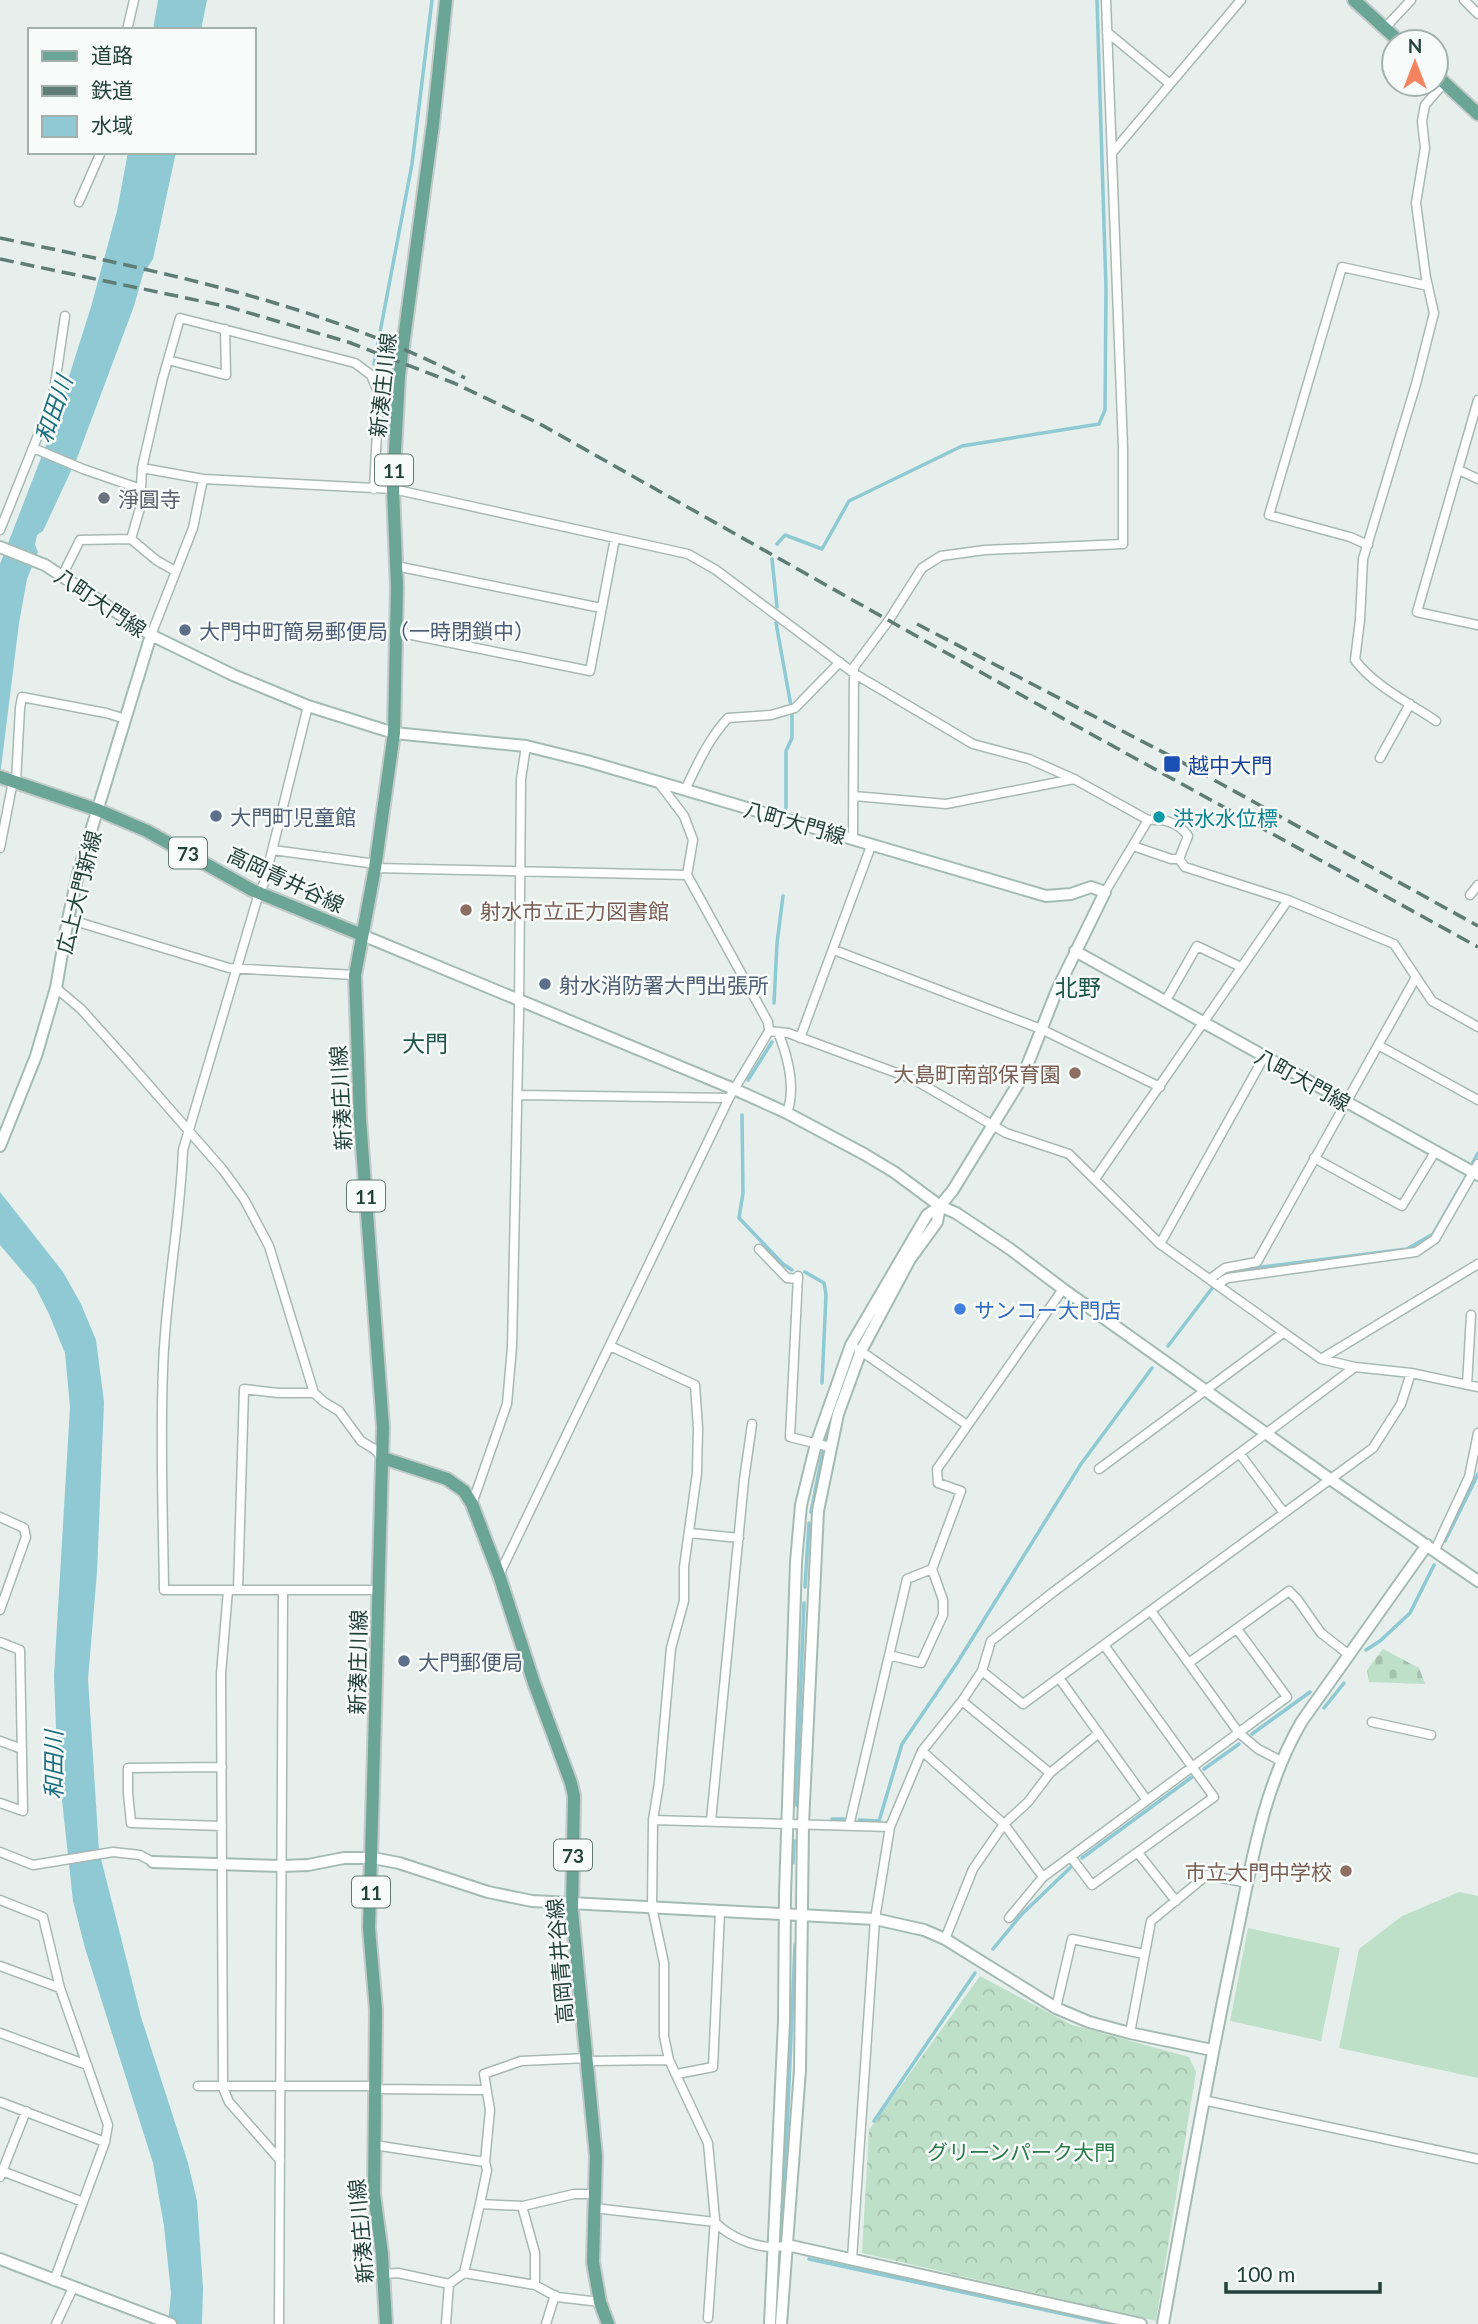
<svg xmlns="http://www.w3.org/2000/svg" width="1478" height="2324" font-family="Lato,'Noto Sans JP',sans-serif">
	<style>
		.forest { fill: url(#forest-crowns) }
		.cemetery { fill: url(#cemetery-stones) }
		.garden { fill: #bfe0c8 }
		.water { fill: #8ec9d4 }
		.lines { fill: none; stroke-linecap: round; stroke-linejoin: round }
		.stream { stroke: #8ec9d4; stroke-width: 3.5 }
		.street-casing { stroke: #a8b8b2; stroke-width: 11 }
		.secondary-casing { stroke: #a4bbb3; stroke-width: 14 }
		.primary-casing { stroke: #c2cac8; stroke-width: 16 }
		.street { stroke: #fff; stroke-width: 8 }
		.secondary { stroke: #fff; stroke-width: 10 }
		.primary { stroke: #6aa596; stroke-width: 12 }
		.rail { stroke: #5f7d75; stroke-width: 3.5; stroke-dasharray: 14 7; stroke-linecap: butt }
		.worship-dot { fill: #6b7280; stroke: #f7fbf9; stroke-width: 2.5 }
		.service-dot { fill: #5c6f8a; stroke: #f7fbf9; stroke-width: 2.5 }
		.transit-dot { fill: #1a4fb4; stroke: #f7fbf9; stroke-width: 2.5 }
		.culture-dot { fill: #0f9aa8; stroke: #f7fbf9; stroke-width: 2.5 }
		.education-dot { fill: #8d6e63; stroke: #f7fbf9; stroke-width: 2.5 }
		.shop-dot { fill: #3f7fe0; stroke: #f7fbf9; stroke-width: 2.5 }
		.labels { text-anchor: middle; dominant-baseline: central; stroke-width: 5; stroke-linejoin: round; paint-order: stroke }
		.shield { fill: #f7fbf9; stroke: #637a73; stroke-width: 2 }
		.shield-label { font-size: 19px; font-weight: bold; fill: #24423a }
		.street-label { font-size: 21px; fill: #24423a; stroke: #f7fbf9 }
		.worship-label { font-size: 21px; fill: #5b616d; stroke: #f7fbf9; text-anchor: start }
		.service-label { font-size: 21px; fill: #4e5e75; stroke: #f7fbf9; text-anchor: start }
		.transit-label { font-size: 21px; fill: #164399; stroke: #f7fbf9; text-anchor: start }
		.culture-label { font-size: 21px; fill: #0d838f; stroke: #f7fbf9; text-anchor: start }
		.education-label { font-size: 21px; fill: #785e54; stroke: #f7fbf9; text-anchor: end }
		.shop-label { font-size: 21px; fill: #366cbe; stroke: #f7fbf9; text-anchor: start }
		.park-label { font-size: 21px; fill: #2d7a4b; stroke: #f7fbf9 }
		.water-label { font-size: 23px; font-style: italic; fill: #1c6f80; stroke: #f7fbf9 }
		.neighbourhood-label { font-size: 23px; fill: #1f5548; stroke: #f7fbf9 }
	</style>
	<defs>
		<pattern id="forest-crowns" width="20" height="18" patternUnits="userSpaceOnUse" patternTransform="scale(1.75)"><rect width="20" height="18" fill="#bfe0c8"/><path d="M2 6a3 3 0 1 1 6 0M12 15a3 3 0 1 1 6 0" fill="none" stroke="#a4c1ad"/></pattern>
		<pattern id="cemetery-stones" width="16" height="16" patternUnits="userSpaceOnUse" patternTransform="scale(1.75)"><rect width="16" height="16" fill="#bfe0c8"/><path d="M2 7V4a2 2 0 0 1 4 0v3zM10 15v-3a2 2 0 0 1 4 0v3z" fill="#a4c1ad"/></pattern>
	</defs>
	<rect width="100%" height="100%" fill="#e6efeb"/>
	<!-- forest -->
	<path class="forest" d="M980,1976L1072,2025L1189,2057L1196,2072L1156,2321L862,2253L869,2130Z"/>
	<!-- cemetery -->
	<path class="cemetery" d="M1383,1649L1419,1668L1425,1684L1369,1682L1367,1670Z"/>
	<!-- garden -->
	<path class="garden" d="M1459,1892L1478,1896V2078L1339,2048L1359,1949L1402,1916Z
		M1248,1928L1340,1948L1321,2041L1230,2021Z"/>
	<!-- water -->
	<path class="water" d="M158,0H207L201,30H153Z
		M128,152H176L153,259L143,274L134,306L77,458L43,531L37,535L35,545L38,552L27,579L19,623L0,776V564L53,427L91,307L117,211Z
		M0,1192L63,1272L81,1304L96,1340L104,1402L97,1572L88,1679L99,1851L141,2017L188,2163L197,2201L203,2288L202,2324H168L171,2293L164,2226L153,2163L85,1948L73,1901L57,1754L54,1676L70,1407L65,1353L49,1314L35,1286L0,1245Z"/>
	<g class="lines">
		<!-- stream -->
		<path class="stream" d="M374,364L412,164L432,0
			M777,544L785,535L822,549L849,501L962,446L1099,424L1105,410L1106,289L1097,0
			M772,559L777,607
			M776,623L791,706
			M786,808V751L792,738V713
			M774,1003L777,943L783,896
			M748,1080L772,1042
			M742,1115L743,1193L739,1218L783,1264L792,1270
			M1472,1164L1478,1153
			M805,1272L824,1283L826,1295L822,1383
			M1220,1277L1231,1271L1407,1249L1433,1234L1467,1175
			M1168,1346L1213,1287
			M825,1441L828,1427
			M811,1512L823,1451
			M1445,1541L1478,1474
			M805,1587L809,1523
			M1366,1650L1380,1641L1410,1613L1434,1565
			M1324,1708L1344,1683
			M1252,1734L1310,1692
			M1204,1769L1239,1744
			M796,1805L804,1603
			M832,1819H844
			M859,1820L879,1821L902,1744L957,1663L1081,1464L1152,1368
			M1082,1858L1192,1777
			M793,1863L794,1841
			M993,1949L1021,1915L1071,1867
			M874,2121L975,1973
			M783,2221L795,1945
			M809,2259L1110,2324"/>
		<!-- street casing -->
		<g class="street-casing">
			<path id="street" d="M1464,0L1478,14
				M1385,28L1411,0
				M127,30L134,0
				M1107,32L1170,84
				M1112,153L1241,0
				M79,202L101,152
				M168,360L226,375L225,329
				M1478,400L1417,612L1478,625
				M32,450H38L83,469L141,489
				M142,468L203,479L393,489L688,554L716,570L855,674L973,744L1029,759L1074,779L1148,820C1165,819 1178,822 1188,836L1179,859
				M1459,470L1478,479
				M0,530L53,398L65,316
				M1368,545L1350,537L1269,515L1342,267L1428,286
				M396,566L601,608
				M175,571L156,560L131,539L140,508L142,468L162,381L180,318L355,363L371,375L379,394L374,489
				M62,576L80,540L131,539
				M397,632L590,671L615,538
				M151,635L193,528L203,479
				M308,706L264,883L259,893L183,1150C180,1224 165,1296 163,1369C160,1443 163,1516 164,1590H378
				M1436,721C1411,704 1373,685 1355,660L1360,620L1363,559L1416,384L1434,313L1426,278L1416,203L1425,148L1422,121L1425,105L1444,83
				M1380,758L1410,704
				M16,782L20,708L22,697L106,713L126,719
				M685,790C697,765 709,738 728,718L771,715L795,708L840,662
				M854,796L946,804L1074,779
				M853,839L854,667L889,620L922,568L941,556L985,550L1123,544V448L1106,0
				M1133,846L1171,859H1179L1185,867L1288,900L1394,944L1432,1001L1478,1027
				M0,848L13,781
				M273,850L376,864
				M375,868L687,875
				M1105,892L1148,820
				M1470,895L1478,885
				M68,919L229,968L355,975
				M834,950L1041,1029L1160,1087
				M56,988L81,1009L126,1059L223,1170L244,1199L269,1246L314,1393L324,1402L339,1411L361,1441L374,1449L383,1458
				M1165,1002L1197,946L1241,967
				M769,1031L788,1033L913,1079L1006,1133L1069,1154L1160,1244L1321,1359L1355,1367L1411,1373L1478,1387
				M778,1032C788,1057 796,1088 787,1113
				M800,1038L871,846
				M1378,1045L1478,1100
				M518,1095L729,1098
				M1314,1158L1402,1206L1435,1152
				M1095,1179L1288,900
				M1160,1244L1264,1057
				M759,1249L787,1278L798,1279
				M798,1276L790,1437L830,1447
				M1210,1279L1225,1268L1257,1262L1415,979
				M1220,1287L1222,1281L1228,1278L1416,1252L1435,1239L1478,1164
				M610,1346L695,1385L698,1428L697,1473L684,1567V1601L671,1648L659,1783L653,1820L652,1907L664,1963V2036L669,2060L708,2143L715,2219L708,2318
				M858,1349L967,1425
				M1321,1359L1478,1264
				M1467,1385L1471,1315
				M1240,1454L1284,1513
				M1099,1469L1283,1333
				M472,1504L507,1404L512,1347L519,1012L521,779L526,746
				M0,1517L24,1528L26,1537L0,1610
				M690,1533L739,1538
				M1435,1550L1469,1477L1478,1433
				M499,1575L729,1098L769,1031L768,1022L687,875L693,840L684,816L659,783
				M228,1590L221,1674L223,2088L229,2102L280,2160
				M238,1590L244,1389L278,1393H314
				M1151,1611L1239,1733L1258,1749L1281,1761
				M0,1642L20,1650L23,1811L0,1803
				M889,1655L921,1663L943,1615V1600L932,1569
				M1190,1662L1289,1591L1297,1599L1321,1633L1348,1654
				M982,1671L1023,1704L1373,1448L1401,1404L1411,1373
				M1059,1678L1146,1799
				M962,1701L1050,1773
				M1372,1722L1431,1735
				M0,1741L22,1749
				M922,1751L1004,1824L1043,1877
				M653,1820L890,1827
				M711,1821L744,1480L752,1424
				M222,1826L131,1823L128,1793V1768L222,1767
				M849,1826L907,1579L932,1569L961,1491L938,1483L937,1469L1063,1289
				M0,1852L33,1865L113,1852L140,1855L153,1862
				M1138,1853L1176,1901
				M1071,1857L1092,1885L1214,1797L1104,1645
				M0,1900L43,1917L60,1988L108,2125L105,2142L54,2281
				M1009,1918L1043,1877L1287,1697L1237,1629
				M945,1939L973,1869L1004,1824L1028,1802L1050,1773L1099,1733
				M0,1966L60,1988
				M1056,2008L1072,1939L1144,1954
				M0,2033L87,2065
				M1130,2033L1151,1921L1207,1875L1248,1883
				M588,2061L669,2060
				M677,2074L713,2067L720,1912
				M198,2086H374
				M374,2089L485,2090
				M1203,2100L1478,2159
				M0,2102L105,2142
				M374,2145L485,2162L490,2110L484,2074L521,2061L588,2058
				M2,2171L83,2202
				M0,2177L26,2111
				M480,2204L523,2206L574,2194H595
				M522,2206L535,2253V2285
				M594,2208L715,2222C731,2239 764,2252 787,2245
				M852,2259L875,1919L890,1827L922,1751L962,1701L982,1671L991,1641L1052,1593L1355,1367
				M464,2273L480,2204L487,2170L485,2162
				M384,2274L398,2273L449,2284L464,2273L535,2285L557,2297L600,2302
				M56,2324L73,2288
				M279,2324L283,1590
				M446,2324L449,2284
				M546,2324L555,2295"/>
		</g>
		<!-- secondary casing -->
		<g class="secondary-casing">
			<path id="secondary" d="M0,547L45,565L151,635L233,675L308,706L394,733L526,746L587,761L1046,896L1071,894L1091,887L1105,892L1057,990L1023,1076L953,1190L940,1206L927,1215L851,1345L816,1444L801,1505L796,1562L785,1894L784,2021L770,2324
				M362,935L734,1089L787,1113L864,1154L894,1172L940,1206L956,1213L1010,1249L1063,1289L1330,1479L1478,1581
				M1075,951L1478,1175
				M0,1146L36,1056L56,988L68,919L79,870L151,635
				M153,1862L282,1866L308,1865L344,1858H373L399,1863L488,1892L532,1901L875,1919L924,1930L945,1939L1056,2008L1089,2022L1130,2033L1212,2050
				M787,2245L1141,2324
				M0,2259L171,2324
				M781,2324L800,2070L803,1824L818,1511L838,1414L861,1351L910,1259L937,1222L940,1206
				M1163,2324C1186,2197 1208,2070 1235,1943C1251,1867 1262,1789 1302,1721L1427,1545"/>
		</g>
		<!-- primary casing -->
		<g class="primary-casing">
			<path id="primary" d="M1354,0L1400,42
				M1436,75L1478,114
				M0,777L98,810L147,831L252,890L362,935
				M383,1458L447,1479L464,1491L472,1504L499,1575L534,1683L571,1783L574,1796L572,1911L596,2156L593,2262L600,2302L608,2324
				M386,2324L382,2254L374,2194L376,2010L369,1928L383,1427L360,1119L355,975L375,868L394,733L397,587L393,489L399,376L433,124L446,0"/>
		</g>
		<!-- street -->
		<use href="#street" class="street"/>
		<!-- secondary -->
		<use href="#secondary" class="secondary"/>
		<!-- primary -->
		<use href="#primary" class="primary"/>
		<!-- rail -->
		<path class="rail" d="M0,238C161,272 317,302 465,378
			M0,259L229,307L348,342L454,383L540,424L1071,723L1478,947
			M917,624L1178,760L1478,926"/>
	</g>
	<!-- markers -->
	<circle class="worship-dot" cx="104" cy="498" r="7"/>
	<g class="service-dot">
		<circle cx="185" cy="630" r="7"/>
		<circle cx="216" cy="816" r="7"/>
		<circle cx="545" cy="984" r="7"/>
		<circle cx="404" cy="1661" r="7"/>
	</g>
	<rect class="transit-dot" x="1163" y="755" width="18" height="18" rx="3.5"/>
	<circle class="culture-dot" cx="1159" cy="817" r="7"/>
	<g class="education-dot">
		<circle cx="466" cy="910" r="7"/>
		<circle cx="1075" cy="1073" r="7"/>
		<circle cx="1346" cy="1871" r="7"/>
	</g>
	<circle class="shop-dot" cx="960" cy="1309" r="7"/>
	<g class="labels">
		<!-- shield labels -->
		<g class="shield">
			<rect x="375" y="454.5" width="38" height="31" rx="5"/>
			<rect x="169" y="837.5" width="38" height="31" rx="5"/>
			<rect x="347" y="1180.5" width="38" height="31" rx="5"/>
			<rect x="554" y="1839.5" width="38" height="31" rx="5"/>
			<rect x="352" y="1876.5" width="38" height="31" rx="5"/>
		</g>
		<g class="shield-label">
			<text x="394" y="470">11</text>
			<text x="188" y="853">73</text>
			<text x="366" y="1196">11</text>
			<text x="573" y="1855">73</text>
			<text x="371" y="1892">11</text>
		</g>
		<!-- street labels -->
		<g class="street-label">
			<text transform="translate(382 385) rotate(-84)">新湊庄川線</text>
			<text transform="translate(101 602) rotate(34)">八町大門線</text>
			<text transform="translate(795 822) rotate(16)">八町大門線</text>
			<text transform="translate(286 879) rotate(25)">高岡青井谷線</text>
			<text transform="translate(78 892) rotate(-76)">広上大門新線</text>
			<text transform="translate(1303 1079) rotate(29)">八町大門線</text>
			<text transform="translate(340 1098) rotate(-93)">新湊庄川線</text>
			<text transform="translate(357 1662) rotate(-89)">新湊庄川線</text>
			<text transform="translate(559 1961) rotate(-95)">高岡青井谷線</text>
			<text transform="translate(360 2231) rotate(-95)">新湊庄川線</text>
		</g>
		<!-- worship labels -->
		<g class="worship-label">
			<text x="118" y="498">淨圓寺</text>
		</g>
		<!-- service labels -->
		<g class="service-label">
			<text x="199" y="630">大門中町簡易郵便局（一時閉鎖中）</text>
			<text x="230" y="816">大門町児童館</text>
			<text x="559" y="984">射水消防署大門出張所</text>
			<text x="418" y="1661">大門郵便局</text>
		</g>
		<!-- transit labels -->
		<g class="transit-label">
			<text x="1188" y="764">越中大門</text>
		</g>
		<!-- culture labels -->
		<g class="culture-label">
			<text x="1173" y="817">洪水水位標</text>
		</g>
		<!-- education labels -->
		<g class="education-label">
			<text x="480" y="910" text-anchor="start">射水市立正力図書館</text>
			<text x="1061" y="1073">大島町南部保育園</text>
			<text x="1332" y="1871">市立大門中学校</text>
		</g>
		<!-- shop labels -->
		<g class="shop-label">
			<text x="974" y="1309">サンコー大門店</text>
		</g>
		<!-- park labels -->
		<g class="park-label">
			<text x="1021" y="2151">グリーンパーク大門</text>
		</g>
		<!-- water labels -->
		<g class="water-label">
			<text transform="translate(53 409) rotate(-71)">和田川</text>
			<text transform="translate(53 1765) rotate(-90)">和田川</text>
		</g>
		<!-- neighbourhood labels -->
		<g class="neighbourhood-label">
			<text x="1078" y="987">北野</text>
			<text x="425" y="1043">大門</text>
		</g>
	</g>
	<!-- legend -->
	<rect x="28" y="28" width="228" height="126" fill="#f7fbf9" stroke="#a3b1ad" stroke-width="2"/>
	<rect x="42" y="51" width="35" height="10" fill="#6aa596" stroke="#a3b1ad" stroke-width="2"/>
	<text x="91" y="63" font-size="21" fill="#24423a">道路</text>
	<rect x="42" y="86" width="35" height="10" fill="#5f7d75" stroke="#a3b1ad" stroke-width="2"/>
	<text x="91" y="98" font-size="21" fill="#24423a">鉄道</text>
	<rect x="42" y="116" width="35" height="21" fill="#8ec9d4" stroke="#a3b1ad" stroke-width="2"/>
	<text x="91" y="133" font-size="21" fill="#24423a">水域</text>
	<!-- north arrow -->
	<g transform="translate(1415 63)"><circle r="33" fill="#f7fbf9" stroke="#a3b1ad" stroke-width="2"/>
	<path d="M0-5L12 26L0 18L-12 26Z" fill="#f4845f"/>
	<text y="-10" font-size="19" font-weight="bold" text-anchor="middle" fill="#24423a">N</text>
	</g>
	<!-- scale -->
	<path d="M1226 2282v10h154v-10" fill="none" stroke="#24423a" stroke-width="3.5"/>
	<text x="1236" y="2282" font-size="21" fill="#24423a" stroke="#f7fbf9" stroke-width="5" paint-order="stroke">100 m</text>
</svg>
